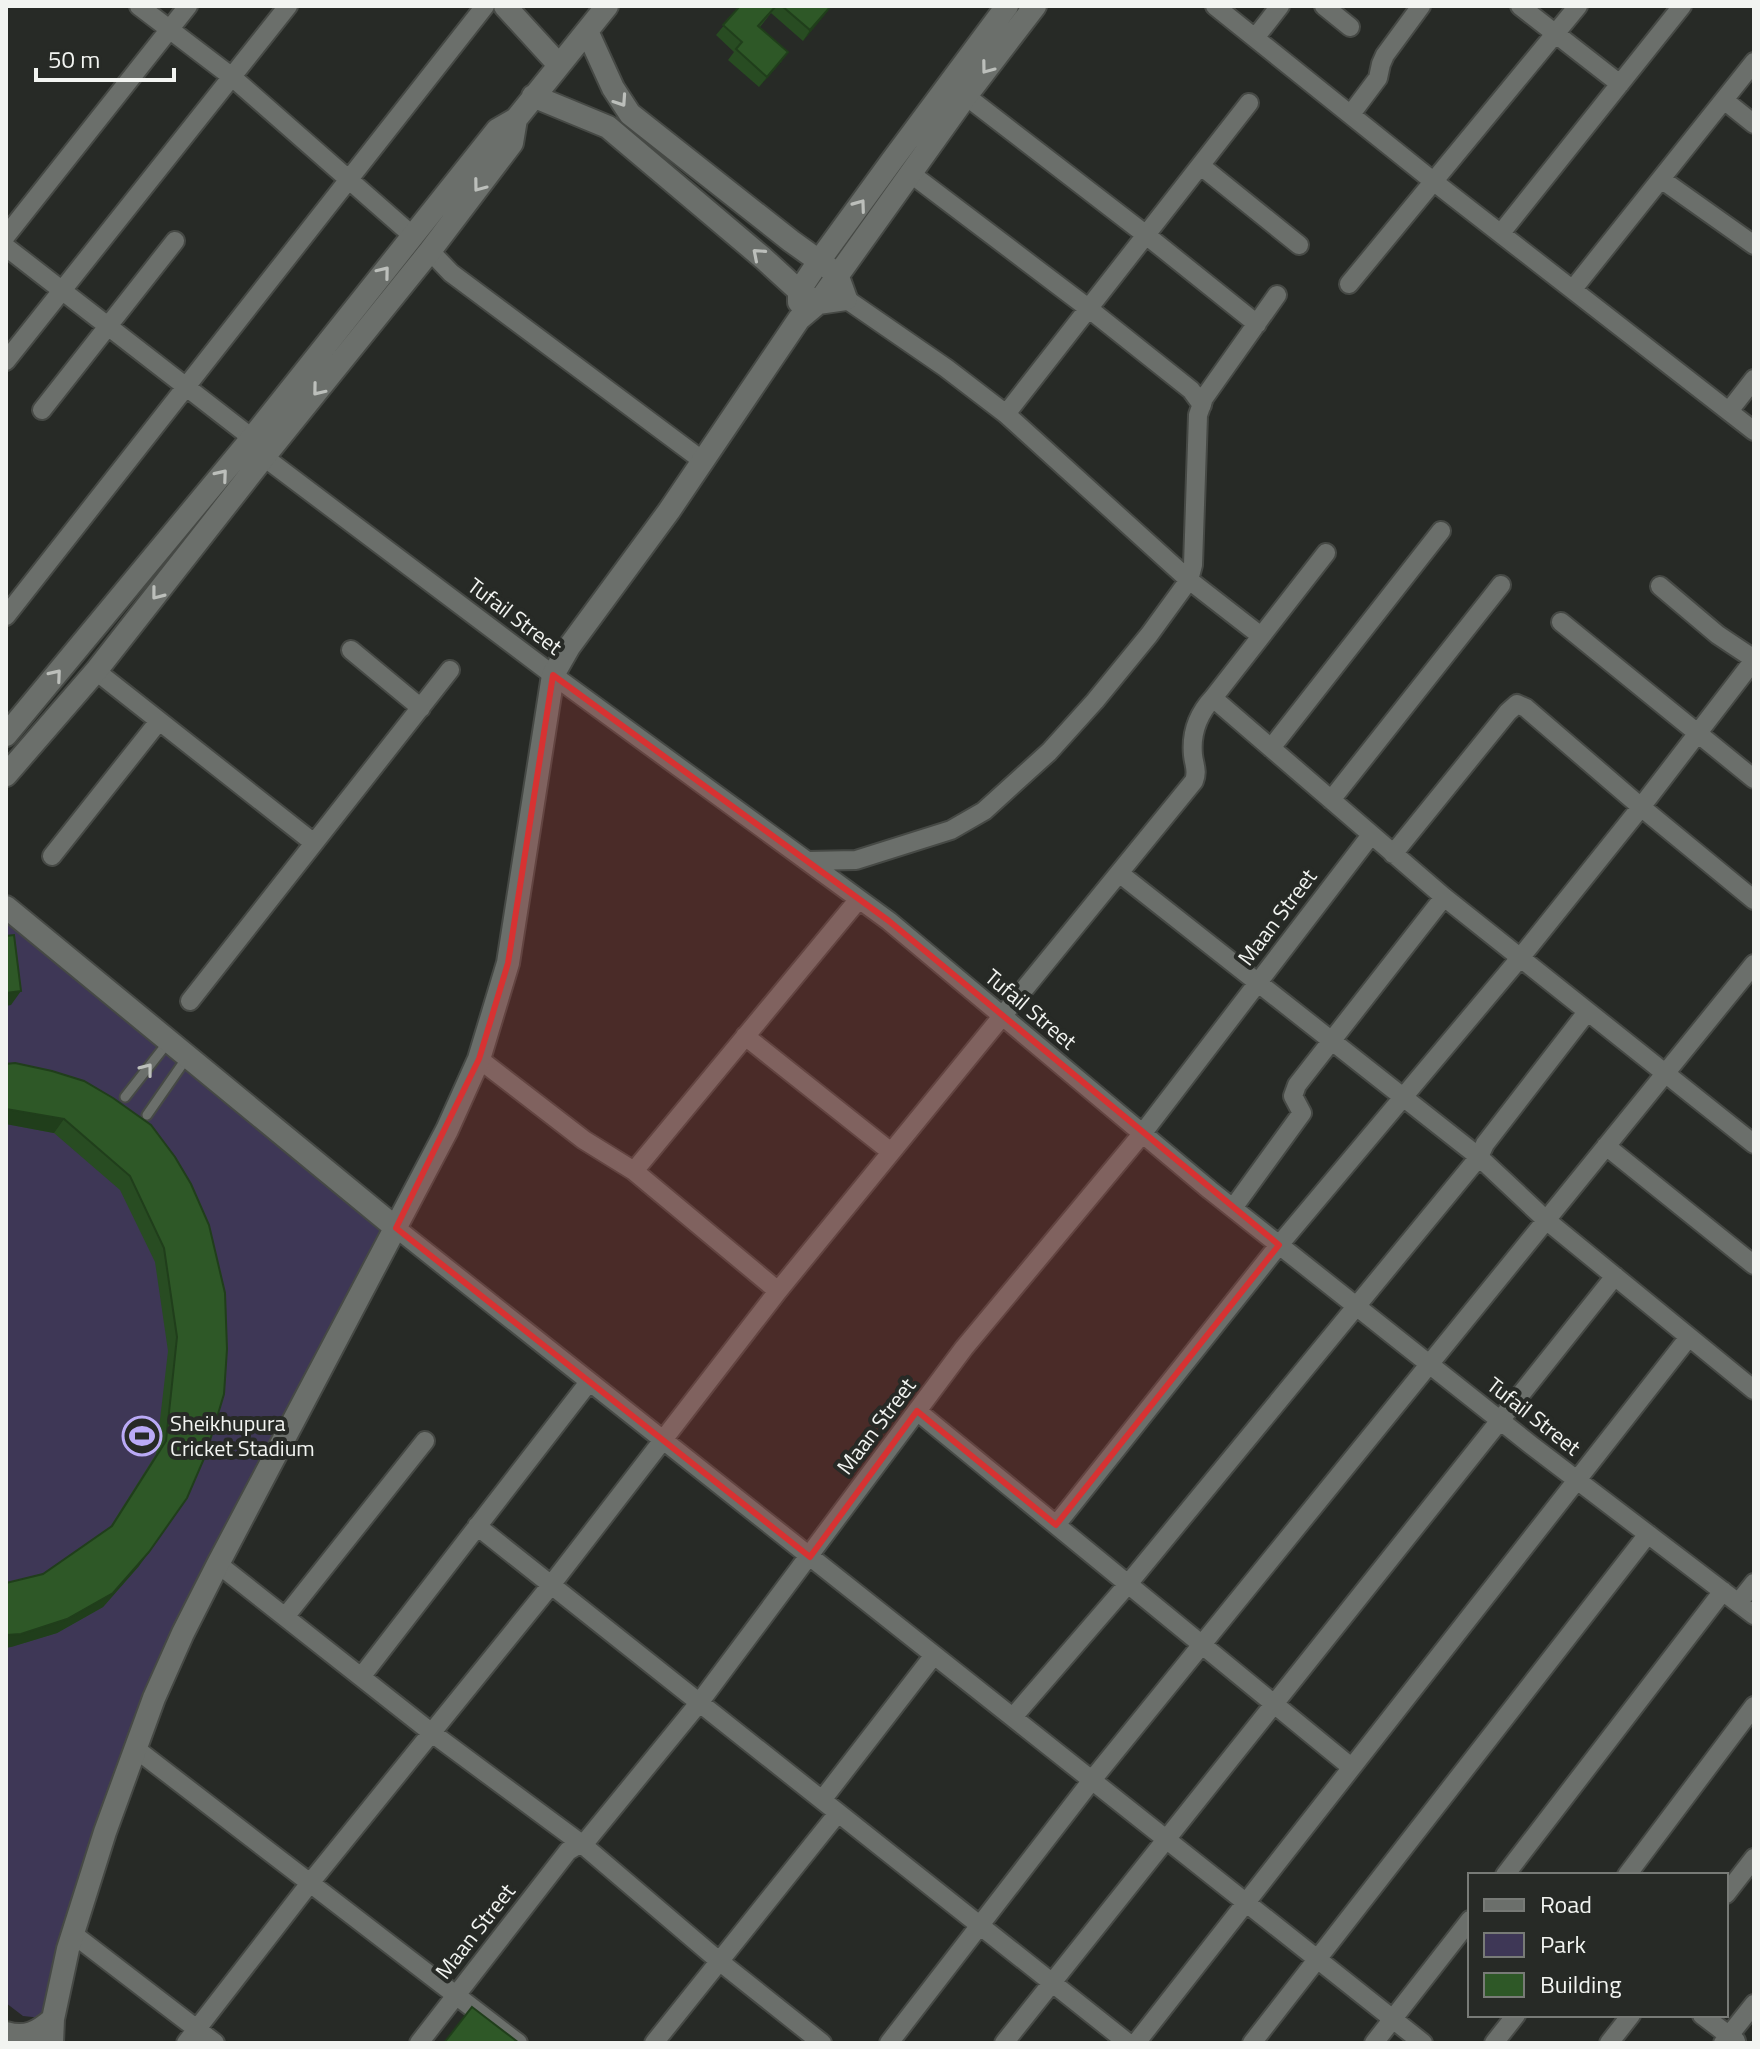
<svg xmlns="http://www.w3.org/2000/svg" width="1760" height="2049" font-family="'Titillium Web',sans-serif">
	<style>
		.green { fill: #3e3756 }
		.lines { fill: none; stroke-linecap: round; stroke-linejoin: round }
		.service-casing { stroke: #464945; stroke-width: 13 }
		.minor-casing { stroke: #464945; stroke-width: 22 }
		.tertiary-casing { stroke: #464945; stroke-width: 26 }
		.service { stroke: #6b6f6b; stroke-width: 9 }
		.minor { stroke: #6b6f6b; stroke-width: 18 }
		.tertiary { stroke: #6b6f6b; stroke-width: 22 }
		.wall { fill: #284c22 }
		.shaded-wall { fill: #203e1b }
		.building { fill: #2e5827; stroke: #203e1b; stroke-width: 2 }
		.oneway { stroke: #bcbfbb }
		.marked { fill: #d73232; fill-opacity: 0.2; stroke: #d73232; stroke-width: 6; stroke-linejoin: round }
		.labels { text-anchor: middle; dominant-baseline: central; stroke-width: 8; stroke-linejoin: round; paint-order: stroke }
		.street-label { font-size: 22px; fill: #f2f4f1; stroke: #272a26 }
		.poi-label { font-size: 22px; fill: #f2f4f1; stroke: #272a26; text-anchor: start }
	</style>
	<rect width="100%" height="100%" fill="#272a26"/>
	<!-- green -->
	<path class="green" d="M6,912L386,1228L169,1643L42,2018L23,2016L6,2003Z"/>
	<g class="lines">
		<!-- service casing -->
		<g class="service-casing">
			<path id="service" d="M125,1097L169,1041
				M147,1115L188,1056"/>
		</g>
		<!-- minor casing -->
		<g class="minor-casing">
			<path id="minor" d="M139,6L232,77L413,236
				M1215,6L1433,181L1754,431
				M1324,6L1350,27
				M1520,6L1620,84
				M1255,38L1280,6
				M966,96L1141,231L1257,324
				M1724,100L1754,124
				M1351,114L1378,78L1381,64L1385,55L1421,6
				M1201,166L1299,245
				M910,173L1088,308L1191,390L1202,405
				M1661,179L1754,245
				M1501,233L1682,6
				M6,236L188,6
				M6,247L252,438
				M430,251L451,273L703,461
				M1349,284L1578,6
				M1573,289L1754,62
				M846,299L946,368L1006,414L1189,580L1261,636
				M6,361L288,6
				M42,410L175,241
				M1729,411L1754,379
				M1006,414L1249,103
				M264,457L553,675L889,921L1210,1190L1531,1445L1754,1615
				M1326,553L1213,698L1444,897L1754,1144
				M1660,586L1718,635L1754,659
				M6,616L485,6
				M1561,622L1754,779
				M351,650L421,708
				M96,671L314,843
				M1271,748L1441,531
				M1331,800L1501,585
				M1393,854L1508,712L1517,704L1526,708L1641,807L1754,900
				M52,856L159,721
				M807,861L856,860L951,830L984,811L1049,752L1095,701L1149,635L1189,580L1193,565L1198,415L1204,398L1277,295
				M1119,873L1479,1157L1546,1220L1754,1390
				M190,1001L450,670
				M745,1036L891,1152
				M479,1059L584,1140L634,1171L778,1291
				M1606,1146L1754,1265
				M634,1171L859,899
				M1233,1208L1302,1113L1293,1096L1297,1085L1444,897
				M396,1228L1423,2043
				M917,1411L1351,1767
				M1056,1525L1279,1245L1520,958L1641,807L1754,660
				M477,1526L1128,2043
				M218,1564L432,1733L583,1845L719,1961L822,2043
				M1738,1603L1754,1583
				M285,1617L425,1441
				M361,1677L589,1382
				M1013,1717L1128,1584L1479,1157L1485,1144L1587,1012
				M136,1749L518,2043
				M822,1800L934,1655
				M1505,1875L1723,1591
				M1627,1875L1754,1706
				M1726,1894L1754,1858
				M73,1934L215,2043
				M1702,2015L1736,2041
				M186,2043L310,1883L551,1585L778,1291L1194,781C1198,771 1194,765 1193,755C1191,734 1198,714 1213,698
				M419,2043L568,1851L576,1846L583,1845L699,1703L964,1348L1142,1134L1371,835
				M654,2043L838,1813
				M889,2043L1092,1780L1754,964
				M1004,2043L1615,1276
				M1136,2043L1689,1337
				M1252,2043L1648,1534
				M1374,2043L1470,1920
				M1494,2043L1516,2015
				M1609,2043L1631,2015
				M1723,2043L1754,2004"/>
		</g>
		<!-- tertiary casing -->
		<g class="tertiary-casing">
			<path id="tertiary" d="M505,6L559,65
				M533,96L608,127L763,258L799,291L818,303L846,299L837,274L791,241L630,114L613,88L587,31
				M799,302V291L819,261L891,162L1007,6
				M6,735L252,438L497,130L516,119L607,6
				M6,775L96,671L264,457L430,251L512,143L516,119
				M6,907L396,1228
				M6,2033C26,2039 38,2032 53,2019
				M52,2043L53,2019L68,1949L105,1832L154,1698L183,1633L218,1564L447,1130L479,1059L508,963L553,675L569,647L669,511L799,319L818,303L966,96L1035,6"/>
		</g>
		<!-- service -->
		<use href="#service" class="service"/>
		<!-- minor -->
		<use href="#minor" class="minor"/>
		<!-- tertiary -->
		<use href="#tertiary" class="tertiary"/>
	</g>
	<!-- wall -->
	<path class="wall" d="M740,6H831L803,41L771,13L760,27L788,52L781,62L759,87L728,60L734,52L716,35Z
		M6,1064L52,1071L225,1293L139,1566L103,1607L57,1633L11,1647L43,1574L110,1527L156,1454L168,1351L155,1262L120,1190L54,1133L6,1124Z"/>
	<!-- shaded-wall -->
	<path class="shaded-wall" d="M831,6L824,16L803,41L810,30Z
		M788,52L781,62L759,87L767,77Z
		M21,991L11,1005L6,1006V993Z
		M6,1109L64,1119L54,1133L6,1124Z
		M149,1552L139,1566L103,1607L57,1633L11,1647L6,1648V1635Z"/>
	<!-- building -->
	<path class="building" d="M740,6H776L758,26L788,52L767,77L736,49L742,42L723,25Z
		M782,6H831L810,30Z
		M14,935L21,991L6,993V936Z
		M15,1063L52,1071L84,1081L113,1098L151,1125L175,1157L191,1184L209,1225L225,1293L227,1349L224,1394L206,1454L187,1498L149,1552L113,1593L67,1619L21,1634L6,1635V1583L43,1574L112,1526L166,1441L177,1337L164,1248L130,1176L64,1119L6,1109V1064Z
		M472,2007L519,2043H444Z"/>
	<!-- one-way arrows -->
	<defs><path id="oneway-chevron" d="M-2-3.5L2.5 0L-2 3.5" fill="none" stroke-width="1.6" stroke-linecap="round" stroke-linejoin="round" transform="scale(2)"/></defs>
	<g class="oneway">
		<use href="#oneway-chevron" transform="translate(987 68) rotate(127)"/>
		<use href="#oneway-chevron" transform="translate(621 101) rotate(56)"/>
		<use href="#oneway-chevron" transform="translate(479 186) rotate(127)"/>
		<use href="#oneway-chevron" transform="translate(860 205) rotate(-54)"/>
		<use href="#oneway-chevron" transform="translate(758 254) rotate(-139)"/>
		<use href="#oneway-chevron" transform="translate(384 272) rotate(-51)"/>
		<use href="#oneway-chevron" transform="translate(318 390) rotate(129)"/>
		<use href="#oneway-chevron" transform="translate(222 475) rotate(-50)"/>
		<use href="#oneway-chevron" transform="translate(157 594) rotate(128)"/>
		<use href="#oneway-chevron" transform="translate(56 675) rotate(-50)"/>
		<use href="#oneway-chevron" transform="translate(147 1069) rotate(-52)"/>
	</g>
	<!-- marked area -->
	<path class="marked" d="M553,675L889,921L1279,1245L1056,1525L917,1411L810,1557L396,1228L479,1059L508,963Z"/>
	<!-- icons -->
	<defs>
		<g id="stadium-ring" transform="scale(2)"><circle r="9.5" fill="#272a26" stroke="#baaaf6" stroke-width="1.5"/><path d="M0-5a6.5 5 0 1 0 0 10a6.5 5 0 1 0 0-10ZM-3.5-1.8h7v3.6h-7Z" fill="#baaaf6"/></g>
	</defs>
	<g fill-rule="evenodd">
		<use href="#stadium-ring" x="142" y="1436"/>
	</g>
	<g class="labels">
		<!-- street labels -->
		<g class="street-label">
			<text transform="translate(515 616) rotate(37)">Tufail Street</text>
			<text transform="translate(1277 917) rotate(-53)">Maan Street</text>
			<text transform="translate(1031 1009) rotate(40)">Tufail Street</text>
			<text transform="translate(1534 1416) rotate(38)">Tufail Street</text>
			<text transform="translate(876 1426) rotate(-53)">Maan Street</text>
			<text transform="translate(475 1931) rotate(-52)">Maan Street</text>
		</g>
		<!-- poi labels -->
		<g class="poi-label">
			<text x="170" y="1423">Sheikhupura<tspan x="170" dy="25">Cricket Stadium</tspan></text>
		</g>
	</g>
	<!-- border -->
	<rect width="1760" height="2049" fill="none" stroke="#f2f4f1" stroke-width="16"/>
	<!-- legend -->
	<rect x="1468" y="1873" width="260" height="144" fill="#272a26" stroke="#787b77" stroke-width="2"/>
	<rect x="1484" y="1899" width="40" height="12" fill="#6b6f6b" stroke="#787b77" stroke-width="2"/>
	<text x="1540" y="1913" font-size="24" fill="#f2f4f1">Road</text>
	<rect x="1484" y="1933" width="40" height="24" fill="#3e3756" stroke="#787b77" stroke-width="2"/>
	<text x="1540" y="1953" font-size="24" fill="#f2f4f1">Park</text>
	<rect x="1484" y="1973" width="40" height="24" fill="#2e5827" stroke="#787b77" stroke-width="2"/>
	<text x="1540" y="1993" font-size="24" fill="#f2f4f1">Building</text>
	<!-- scale -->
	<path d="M36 68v12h138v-12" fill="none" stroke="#f2f4f1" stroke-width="4"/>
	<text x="48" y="68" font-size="24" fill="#f2f4f1" stroke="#272a26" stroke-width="6" paint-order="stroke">50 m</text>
</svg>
